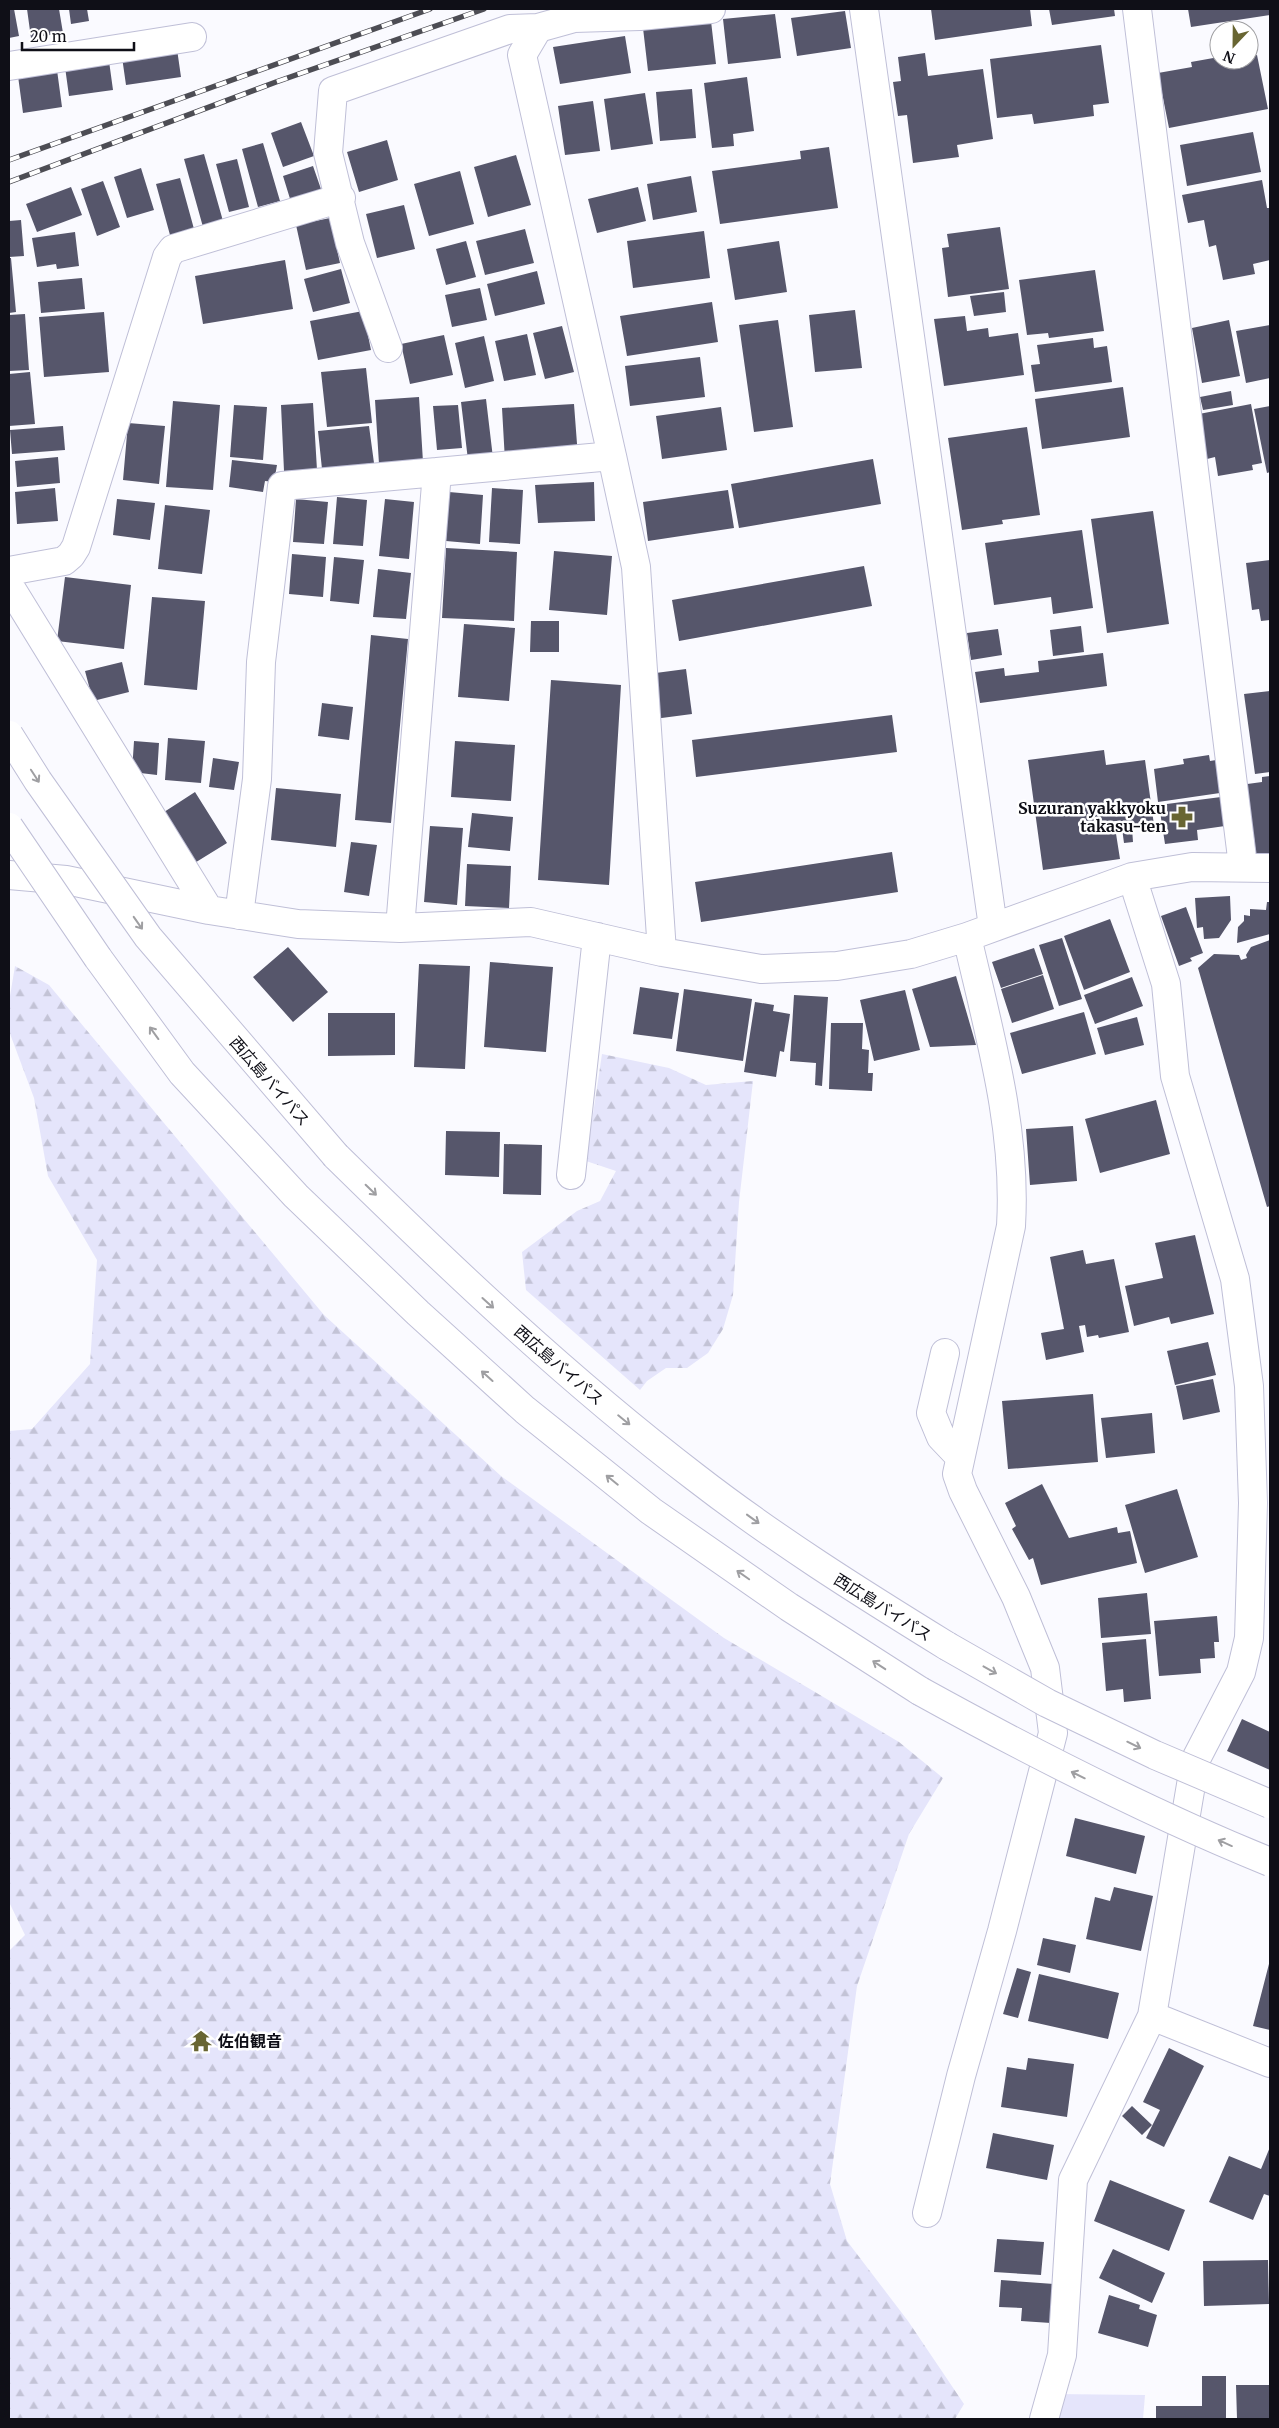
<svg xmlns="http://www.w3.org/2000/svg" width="1279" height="2428" font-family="Merriweather,'Noto Sans JP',serif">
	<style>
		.forest { fill: url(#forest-firs) }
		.park { fill: #e5e5fb }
		.building { fill: #56566b }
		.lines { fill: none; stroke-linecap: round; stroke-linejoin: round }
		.minor-casing { stroke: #bfbfd7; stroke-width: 30 }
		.highway-casing { stroke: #bfbfd7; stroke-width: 30 }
		.minor { stroke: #fff; stroke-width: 28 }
		.highway { stroke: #fff; stroke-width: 28 }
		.rail-casing { stroke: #4d4d54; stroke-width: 5.5 }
		.rail { stroke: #fff; stroke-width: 4; stroke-dasharray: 11; stroke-linecap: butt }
		.highway-bridge-casing { stroke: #bfbfd7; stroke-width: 30; stroke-linecap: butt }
		.highway-bridge { stroke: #fff; stroke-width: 28 }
		.oneway { stroke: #9f9fa2 }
		.labels { text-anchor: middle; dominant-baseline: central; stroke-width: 5; stroke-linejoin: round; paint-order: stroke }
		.poi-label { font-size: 16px; font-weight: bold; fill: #0f0f17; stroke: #fff; text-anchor: end }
		.street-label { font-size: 16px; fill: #0f0f17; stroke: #fff }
	</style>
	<defs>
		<pattern id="forest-firs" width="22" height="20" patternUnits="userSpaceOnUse" patternTransform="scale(1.25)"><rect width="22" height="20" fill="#e5e5fb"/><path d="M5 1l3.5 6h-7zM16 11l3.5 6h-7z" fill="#c3c3d6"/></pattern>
	</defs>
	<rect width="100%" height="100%" fill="#fafaff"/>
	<!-- forest -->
	<path class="forest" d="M15,966L49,985L324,1315L501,1476L724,1638L899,1742L943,1778L909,1834L857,1986L830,2184L847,2241L908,2321L964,2404L955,2419H9V1951L25,1935L9,1902V1431L32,1429L90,1364L97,1260L48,1176L34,1098L9,1031V1002Z
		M602,1054L669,1068L706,1085L753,1081L739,1202L733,1295L723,1329L708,1353L687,1368H666L647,1381L640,1390L526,1290L522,1252L577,1211L600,1201L616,1171L586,1161Z"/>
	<!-- park -->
	<path class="park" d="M1054,2394L1145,2395L1143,2419H1047Z"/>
	<!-- building -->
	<path class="building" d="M9,9H14L19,36L9,38Z
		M27,9H59L63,33L31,38Z
		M69,9H87L89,21L71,24Z
		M931,9H1030L1032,26L935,40Z
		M1049,9H1114L1115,16L1052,25Z
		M1188,9H1270V15L1191,27Z
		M845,11L851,48L797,56L791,18Z
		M775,14L781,58L728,64L723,19Z
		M711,21L716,64L648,71L643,28Z
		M625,36L631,73L560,84L553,47Z
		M1101,45L1109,103L1093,105L1094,116L1034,124L1032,114L997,118L990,59Z
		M177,49L181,77L126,85L122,57Z
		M925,53L928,76L983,69L993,139L957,145L959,157L913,163L907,115L898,116L893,82L901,81L898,57Z
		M1257,55L1268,109L1169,128L1158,73L1192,67L1191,62L1219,57V60L1224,61L1249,60V57Z
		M109,61L113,90L69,96L65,67Z
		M57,70L62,107L23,113L18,76Z
		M747,77L754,131L733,134L734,146L712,148L704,83Z
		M692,89L696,138L660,141L656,92Z
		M645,93L653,144L611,150L604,99Z
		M593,101L600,151L565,155L558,106Z
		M301,122L314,156L283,167L271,133Z
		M1253,132L1261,172L1187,186L1180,145Z
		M387,140L398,180L359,192L347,152Z
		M263,143L280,201L258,207L242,149Z
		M829,147L838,208L720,224L712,171L801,159L800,151Z
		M204,154L223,221L203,227L184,159Z
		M516,155L531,205L488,217L474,167Z
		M237,159L249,207L229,212L216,164Z
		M313,166L322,192L291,202L283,176Z
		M141,168L154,210L127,218L114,177Z
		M460,171L474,224L429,236L414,184Z
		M691,176L697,212L653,220L647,184Z
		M180,178L194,229L170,235L156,184Z
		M1262,180L1267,208H1270V260L1253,264L1255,274L1223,280L1216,245L1209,247L1204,220L1188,223L1182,195Z
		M103,181L120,227L97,236L81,189Z
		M71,187L82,215L37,232L26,204Z
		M638,187L646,221L597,233L588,199Z
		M404,205L415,249L377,258L366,214Z
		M330,218L340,263L306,270L296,225Z
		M21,220L24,256L9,257V221Z
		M1000,227L1009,289L948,297L942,248L949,247L947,234Z
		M525,229L534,263L485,275L476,241Z
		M704,231L710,278L633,288L627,241Z
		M75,232L79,266L57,269L56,264L37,267L32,238Z
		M466,241L476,277L446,285L436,249Z
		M779,241L787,292L735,300L727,249Z
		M9,258H11L16,312L9,313Z
		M285,260L293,309L203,324L195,276Z
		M341,269L350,303L313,312L304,279Z
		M1095,270L1104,331L1049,338L1048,333L1027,335L1019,280Z
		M537,271L545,304L495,316L487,284Z
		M82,278L85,309L41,313L38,282Z
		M480,288L487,320L452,327L445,295Z
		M1004,292L1006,312L974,316L970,296Z
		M712,302L718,342L627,356L620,316Z
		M855,310L862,368L815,372L809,315Z
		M363,311L371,350L318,360L310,321Z
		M104,312L109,372L44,377L39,317Z
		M25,314L29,370L9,371V315Z
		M965,316L967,331L988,328L989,337L1018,333L1024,375L944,386L934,319Z
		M778,320L793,427L754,432L739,325Z
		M1229,320L1240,376L1202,383L1192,328Z
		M1270,325V378L1246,383L1236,331Z
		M562,326L574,372L545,379L533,333Z
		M527,334L536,375L504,381L495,341Z
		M444,335L453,375L410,384L401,344Z
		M484,336L494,381L465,388L455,343Z
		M1093,338L1094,348L1107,346L1112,382L1035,392L1031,365L1040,364L1037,345Z
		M700,357L705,397L630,406L625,366Z
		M366,368L372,423L327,427L321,372Z
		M30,372L35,424L9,426V374Z
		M1123,387L1130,437L1042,449L1035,399Z
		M1231,391L1233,405L1203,410L1200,397Z
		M419,397L423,462L379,464L375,400Z
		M486,399L493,458L468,460L461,402Z
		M173,401L220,405L213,490L166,487Z
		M313,403L317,470L284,471L281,405Z
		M574,404L578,457L505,461L502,408Z
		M1251,404L1262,463L1252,465L1253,470L1218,476L1215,457L1207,459L1199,414Z
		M234,405L267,407L263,460L230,457Z
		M458,405L462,448L437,450L433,406Z
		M1270,406V472L1267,473L1254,409Z
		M721,407L727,450L662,459L656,416Z
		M128,423L165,426L159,484L123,480Z
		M63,426L65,450L12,454L10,430Z
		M369,426L374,463L322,469L318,431Z
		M1027,427L1040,515L1002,520L1003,524L962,530L948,438Z
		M58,457L60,483L17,487L15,461Z
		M873,459L881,504L739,528L731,484Z
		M232,460L277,465L274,482L265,481L263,492L229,487Z
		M594,482L595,521L538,523L535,485Z
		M55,488L58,521L17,524L15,492Z
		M492,488L523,490L520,544L489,542Z
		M728,490L734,528L648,541L643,502Z
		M449,492L483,495L480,544L446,541Z
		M337,497L367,500L363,546L333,544Z
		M117,499L155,503L150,540L113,535Z
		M296,499L328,502L324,544L293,542Z
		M385,499L414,502L409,559L379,556Z
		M165,505L210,510L202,574L158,569Z
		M1153,511L1169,624L1107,633L1091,519Z
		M1082,530L1093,608L1053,614L1051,597L994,605L985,543Z
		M446,548L517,552L514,621L442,618Z
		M554,551L612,556L607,615L549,610Z
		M292,554L326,557L323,597L289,594Z
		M334,557L364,560L359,604L330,601Z
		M1270,560V620L1261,621L1259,609L1252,610L1246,563Z
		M864,566L872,606L679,641L672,600Z
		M378,569L411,573L406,619L373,617Z
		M65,577L131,585L124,649L57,641Z
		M152,597L205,601L197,690L144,685Z
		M531,621H559V652H530Z
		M464,624L515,628L509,701L458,697Z
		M1081,626L1084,652L1053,656L1050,630Z
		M998,629L1002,655L971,660L967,633Z
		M371,635L408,639L391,823L355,820Z
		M1103,653L1107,686L980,703L975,672L1004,668L1005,676L1039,672L1038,661Z
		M122,662L129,692L93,701L85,671Z
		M686,669L692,714L654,719L648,674Z
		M551,680L621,685L609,885L538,880Z
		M1270,691V772L1255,774L1244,694Z
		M322,703L353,707L349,740L318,736Z
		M892,715L897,752L696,777L692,740Z
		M168,738L205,741L201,783L165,780Z
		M134,741L159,743L157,775L132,772Z
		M455,741L515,745L511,801L451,797Z
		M1104,750L1106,765L1145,760L1154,825L1132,828L1133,842L1124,843L1121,821H1114L1120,859L1043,870L1028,760Z
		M1209,755L1210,761L1216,760L1220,793L1158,802L1154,769L1184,764L1183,759Z
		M213,758L239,762L234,790L209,787Z
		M1270,776V853L1256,855L1254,837L1246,838L1240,785L1262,782V777Z
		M276,788L341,794L336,847L271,840Z
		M195,792L227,843L193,864L161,814Z
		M1221,797L1225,826L1197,830L1198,840L1165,844L1159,805Z
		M472,813L513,817L510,851L468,847Z
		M430,826L463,828L457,905L424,902Z
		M351,842L377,845L369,896L344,892Z
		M892,852L898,892L701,922L695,882Z
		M467,864L511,866L509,908L465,906Z
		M1230,896L1231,920L1219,938L1204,939L1203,927L1197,928L1195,898Z
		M1267,902H1270V934L1237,943L1238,927L1244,921V915L1250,916V909L1266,910Z
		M1186,907L1203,953L1190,958L1192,961L1179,966L1161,916Z
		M1110,919L1130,972L1084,990L1064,936Z
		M1062,938L1082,999L1059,1006L1039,945Z
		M1270,940V1206L1267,1207L1198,968L1214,954L1239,955L1241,960L1247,958L1246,955L1251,947Z
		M288,947L328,992L293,1022L253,977Z
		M1034,948L1043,974L1001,988L992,962Z
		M490,962L553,967L546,1052L484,1047Z
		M419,964L470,966L465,1069L414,1067Z
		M1043,975L1054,1009L1012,1023L1001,989Z
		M956,976L976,1045L930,1047L912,989Z
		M1132,977L1143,1006L1095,1024L1084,995Z
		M640,987L679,993L672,1039L633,1034Z
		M684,989L752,999L743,1061L676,1051Z
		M905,990L920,1050L874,1061L860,1000Z
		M794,995L828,997L822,1086L815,1085L816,1063L790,1061Z
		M755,1002L774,1005L773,1011L790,1014L784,1052L780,1051L776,1077L744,1072Z
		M1084,1012L1096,1054L1022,1074L1010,1033Z
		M328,1013H395V1055L328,1056Z
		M1137,1017L1144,1045L1105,1055L1097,1028Z
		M831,1023H863L862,1049L869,1050L868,1073H873L872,1091L829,1089Z
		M1156,1100L1170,1154L1100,1173L1085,1119Z
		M1073,1126L1077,1181L1030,1185L1026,1129Z
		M446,1131L500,1132L499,1177L445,1175Z
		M504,1144L542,1145L541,1195L503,1194Z
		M1195,1235L1214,1314L1171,1324L1169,1317L1134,1326L1125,1286L1163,1278L1155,1243Z
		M1083,1250L1086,1264L1114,1259L1129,1332L1099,1338L1098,1335L1087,1337L1085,1325L1079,1326L1084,1352L1046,1360L1041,1333L1064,1329L1050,1257Z
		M1208,1342L1216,1375L1175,1385L1167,1351Z
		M1213,1379L1220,1412L1183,1420L1176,1386Z
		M1093,1394L1098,1462L1008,1469L1002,1401Z
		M1152,1413L1155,1453L1106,1458L1101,1418Z
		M1042,1484L1069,1538L1117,1527L1118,1533L1130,1531L1137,1563L1041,1585L1033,1558L1029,1560L1012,1529L1016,1526L1005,1503Z
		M1177,1489L1198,1557L1145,1573L1125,1505Z
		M1147,1593L1151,1634L1101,1638L1098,1598Z
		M1217,1616L1219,1642H1214L1215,1658L1200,1659L1201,1673L1159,1676L1154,1621Z
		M1146,1639L1151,1699L1124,1702L1123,1689L1106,1691L1102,1643Z
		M1242,1719L1270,1732V1770L1227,1751Z
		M1075,1818L1145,1836L1136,1874L1066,1856Z
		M1114,1887L1153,1896L1141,1951L1086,1939L1095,1897L1110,1901Z
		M1043,1938L1076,1945L1070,1973L1037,1965Z
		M1270,1960V2030L1253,2026Z
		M1017,1968L1031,1972L1018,2018L1003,2014Z
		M1039,1974L1119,1993L1108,2039L1028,2021Z
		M1169,2048L1204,2066L1164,2147L1146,2138L1160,2110L1143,2102Z
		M1028,2058L1074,2064L1067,2117L1001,2107L1007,2067L1026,2070Z
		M1132,2106L1152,2125L1142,2135L1122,2116Z
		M993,2133L1054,2145L1047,2180L986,2168Z
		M1270,2147V2196L1264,2194L1253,2220L1209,2202L1229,2156L1261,2169Z
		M1110,2180L1185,2210L1169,2251L1094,2221Z
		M997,2239L1044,2242L1041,2275L994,2272Z
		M1113,2249L1165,2273L1152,2303L1099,2278Z
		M1268,2260L1269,2304L1204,2306L1203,2261Z
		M1001,2280L1054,2284L1051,2323L1021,2321L1022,2308L999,2307Z
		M1109,2295L1140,2305L1139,2309L1157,2315L1148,2347L1098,2333Z
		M1202,2376H1226V2419H1156V2406H1202Z
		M1236,2385H1270V2419H1237Z"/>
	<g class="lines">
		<!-- minor casing -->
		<g class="minor-casing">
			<path id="minor" d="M864,9L993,927
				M1137,9L1243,866
				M9,66L192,37
				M388,348L350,243L328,153L333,91L510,29L538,28
				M612,456L636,567L662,952
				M9,571L64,561L71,555L76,547L167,257L173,249L341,198
				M9,585L209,910
				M9,875L66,880L209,910L298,924L400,928L531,922L662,952L761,969L837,966L911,954L967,937L1132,877L1192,867L1270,868
				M239,915L257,779L261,662L282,486L437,472
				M400,928L437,472L612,456L522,55L538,28L574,18L640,16L711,9
				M571,1175L597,937
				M945,1353L931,1413L941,1437L960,1457
				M1152,2016L1270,2063
				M927,2213L961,2076L1002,1931L1053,1733L1045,1668L1016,1597L963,1491L957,1474L1011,1226C1017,1128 989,1033 967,937
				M1044,2419L1062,2355L1073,2180L1152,2016L1195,1761L1241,1672L1249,1638L1253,1503L1249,1386L1235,1279L1175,1076L1166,984L1132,877"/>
		</g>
		<!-- highway casing -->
		<g class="highway-casing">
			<path id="highway" d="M98,958L182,1073L296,1196L418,1313L525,1410L651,1511L789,1607L920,1691
				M336,1156C451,1269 567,1379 695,1477C775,1539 861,1593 947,1646"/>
		</g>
		<!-- minor -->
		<use href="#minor" class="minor"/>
		<!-- highway -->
		<use href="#highway" class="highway"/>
		<!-- rail casing -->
		<g class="rail-casing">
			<path id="rail" d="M9,160L430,9
				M9,182L276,82L484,9"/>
		</g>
		<!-- rail -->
		<use href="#rail" class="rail"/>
		<!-- highway-bridge casing -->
		<g class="highway-bridge-casing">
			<path id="highway-bridge" d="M9,735L38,781L148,937L336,1156
				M9,827L98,958
				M947,1646L1047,1703L1155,1755L1270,1804
				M920,1691C1034,1754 1149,1813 1270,1862"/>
		</g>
		<!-- highway-bridge -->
		<use href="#highway-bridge" class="highway-bridge"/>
	</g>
	<!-- one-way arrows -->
	<defs><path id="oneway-shaft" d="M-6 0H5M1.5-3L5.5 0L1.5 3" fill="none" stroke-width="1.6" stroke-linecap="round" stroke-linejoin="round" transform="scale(1.25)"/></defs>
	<g class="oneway">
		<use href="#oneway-shaft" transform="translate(35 776) rotate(57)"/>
		<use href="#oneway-shaft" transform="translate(138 923) rotate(55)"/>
		<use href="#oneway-shaft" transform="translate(154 1033) rotate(-126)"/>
		<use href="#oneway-shaft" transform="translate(371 1190) rotate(44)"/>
		<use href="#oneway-shaft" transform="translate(488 1303) rotate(42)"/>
		<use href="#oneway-shaft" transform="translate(487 1376) rotate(-138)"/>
		<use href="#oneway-shaft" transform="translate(624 1420) rotate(39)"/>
		<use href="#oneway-shaft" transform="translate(612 1480) rotate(-141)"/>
		<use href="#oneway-shaft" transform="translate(753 1519) rotate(36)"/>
		<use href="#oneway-shaft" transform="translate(743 1575) rotate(-145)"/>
		<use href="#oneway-shaft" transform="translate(879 1665) rotate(-147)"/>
		<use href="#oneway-shaft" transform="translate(990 1670) rotate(29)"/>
		<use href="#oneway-shaft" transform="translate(1134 1745) rotate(26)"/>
		<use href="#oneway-shaft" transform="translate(1078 1775) rotate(-154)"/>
		<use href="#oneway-shaft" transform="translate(1225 1843) rotate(-156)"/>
	</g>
	<!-- icons -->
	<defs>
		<g id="pharmacy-bare" transform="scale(1.725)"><path d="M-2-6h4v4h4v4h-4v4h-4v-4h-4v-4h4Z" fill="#686532" stroke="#fff" stroke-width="2.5" paint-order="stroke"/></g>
		<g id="temple-bare" transform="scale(1.725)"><path d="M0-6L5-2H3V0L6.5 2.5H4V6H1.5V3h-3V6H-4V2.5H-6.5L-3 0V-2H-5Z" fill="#686532" stroke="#fff" stroke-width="2.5" paint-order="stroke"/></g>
	</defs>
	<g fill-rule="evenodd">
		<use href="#pharmacy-bare" x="1182" y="817"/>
		<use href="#temple-bare" x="201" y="2041"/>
	</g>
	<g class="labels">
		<!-- poi labels -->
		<g class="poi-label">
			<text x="1166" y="808">Suzuran yakkyoku<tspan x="1166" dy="18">takasu-ten</tspan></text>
			<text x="218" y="2041" text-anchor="start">佐伯観音</text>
		</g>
		<!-- street labels -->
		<g class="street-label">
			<text transform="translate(270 1081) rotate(49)">西広島バイパス</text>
			<text transform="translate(559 1365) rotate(41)">西広島バイパス</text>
			<text transform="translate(883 1607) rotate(32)">西広島バイパス</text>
		</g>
	</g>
	<!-- border -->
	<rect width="1279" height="2428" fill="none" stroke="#0f0f17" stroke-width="20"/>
	<!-- north arrow -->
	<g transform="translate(1234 45) rotate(202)"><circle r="24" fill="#ffffff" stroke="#9f9fa2"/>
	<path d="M0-4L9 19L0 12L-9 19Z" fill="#686532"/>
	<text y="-8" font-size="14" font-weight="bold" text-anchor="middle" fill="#0f0f17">N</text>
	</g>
	<!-- scale -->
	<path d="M22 42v8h112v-8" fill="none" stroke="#0f0f17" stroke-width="2.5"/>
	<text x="30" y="42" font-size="15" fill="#0f0f17" stroke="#ffffff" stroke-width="4" paint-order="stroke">20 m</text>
</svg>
